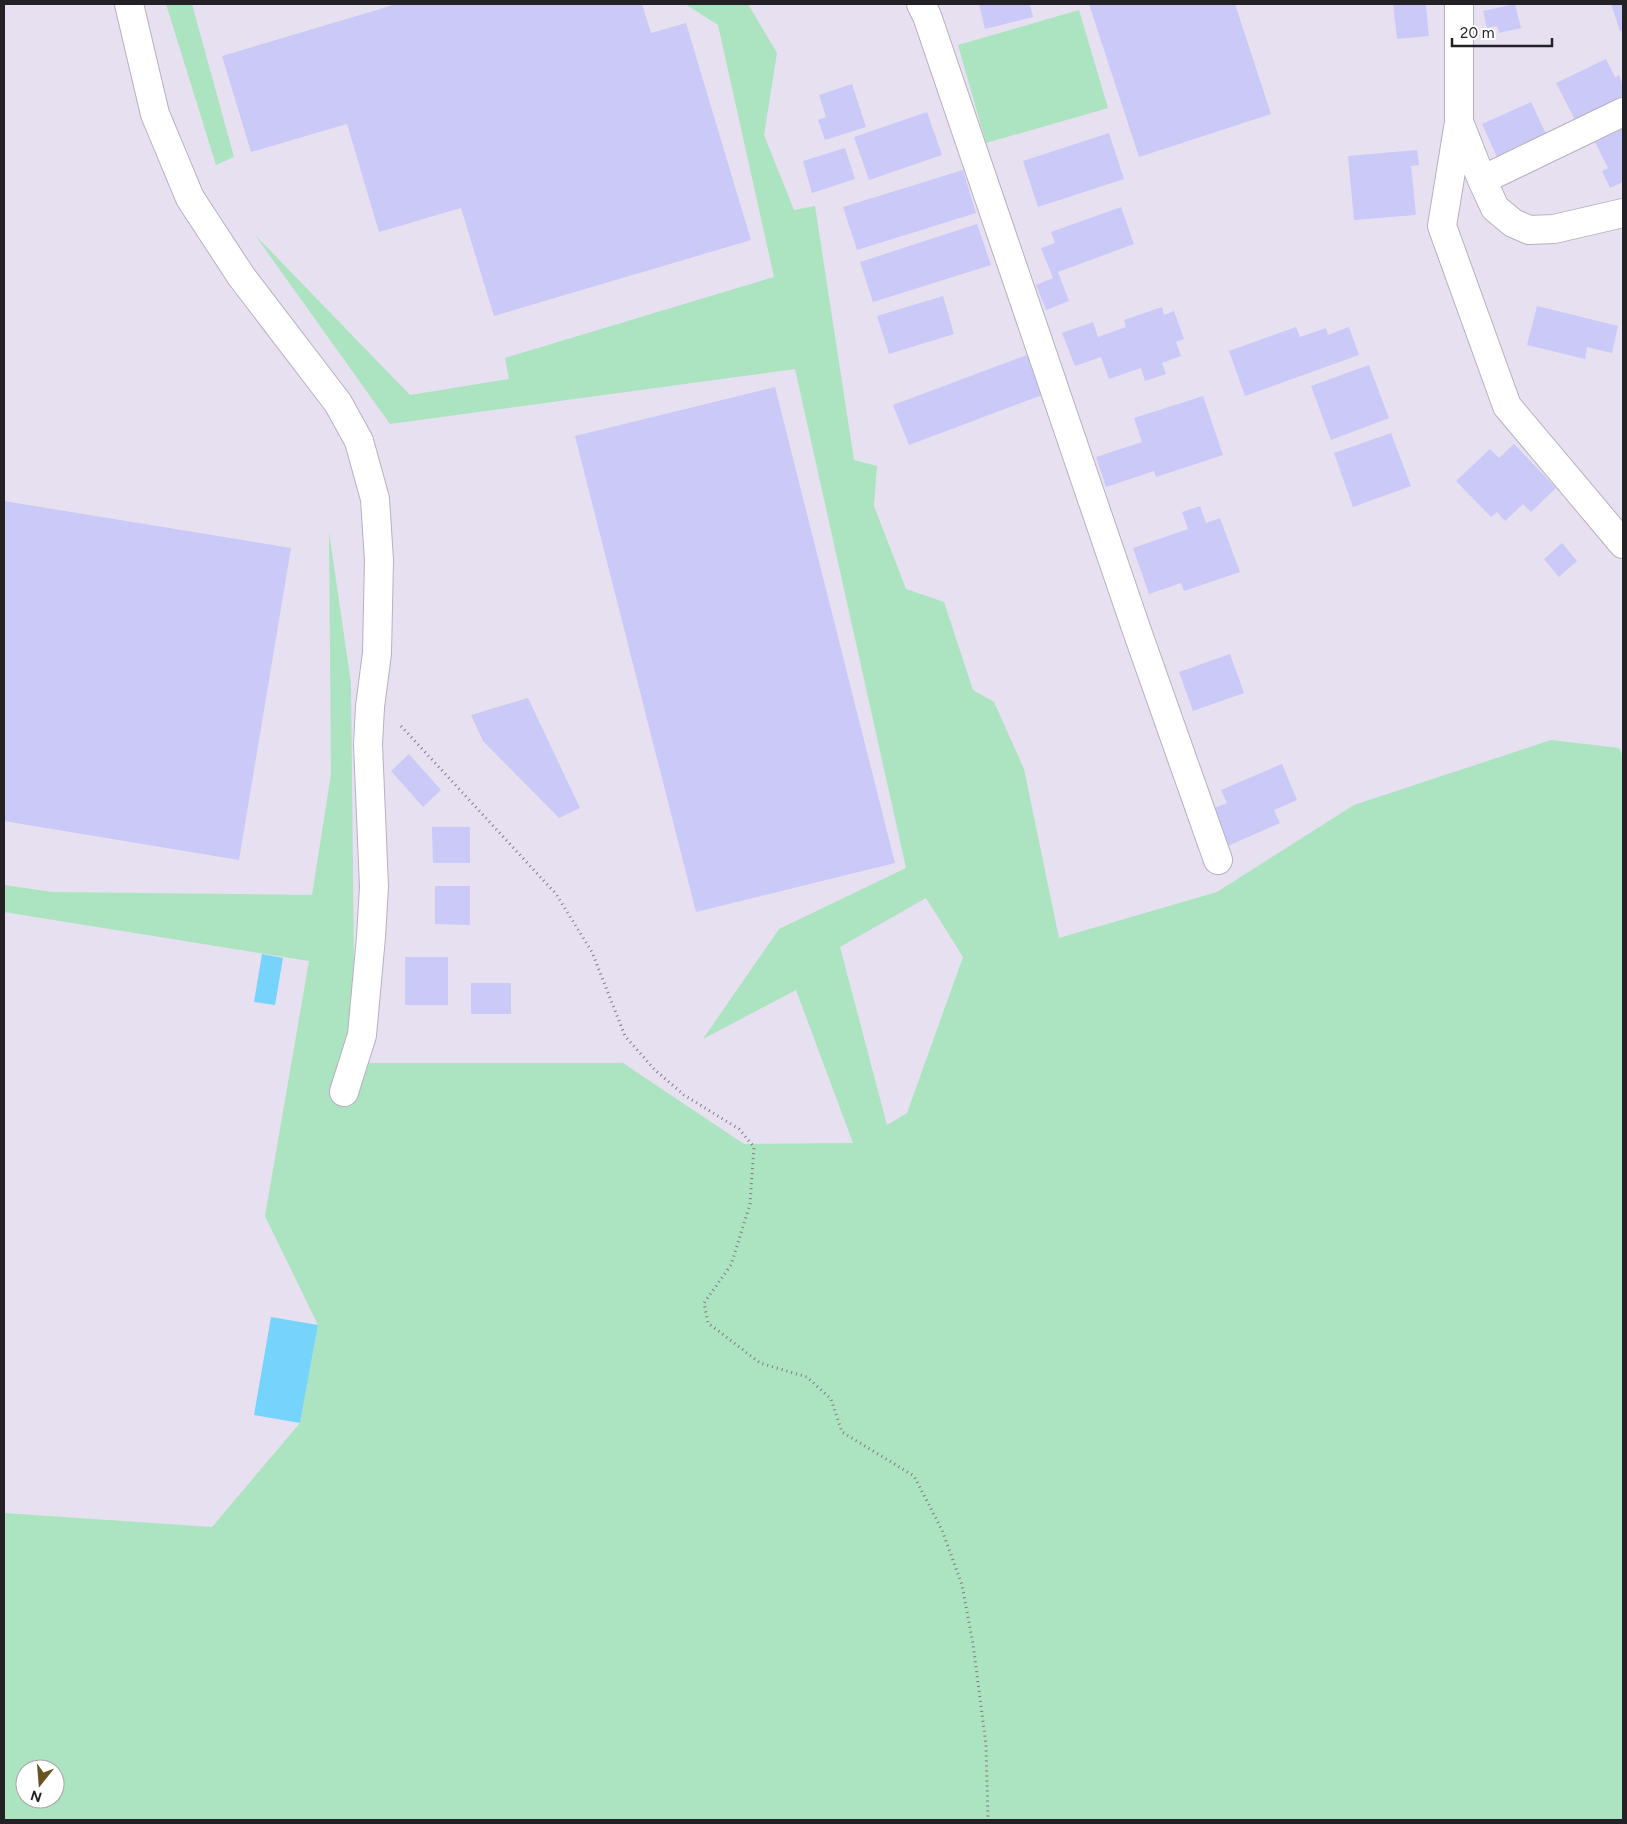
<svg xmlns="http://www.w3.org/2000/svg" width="1627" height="1824" font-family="Figtree,sans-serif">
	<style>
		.green { fill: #ace3c0; fill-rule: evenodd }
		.water { fill: #76d3fb }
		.building { fill: #cbc9f7 }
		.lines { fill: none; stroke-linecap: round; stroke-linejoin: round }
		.minor-casing { stroke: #b7b0bf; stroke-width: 30 }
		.tertiary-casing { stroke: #b7b0bf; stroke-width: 30 }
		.path { stroke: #7f7b85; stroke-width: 3; stroke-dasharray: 1 4; stroke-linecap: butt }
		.minor { stroke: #fff; stroke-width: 28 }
		.tertiary { stroke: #fff; stroke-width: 28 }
	</style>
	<rect width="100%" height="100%" fill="#e7e0f0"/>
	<!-- green -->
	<path class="green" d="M166,4H192L234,157L216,165Z
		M685,4H748L777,53L764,135L794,210L815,206L854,460L877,466L874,506L906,589L944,602L973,690L994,702L1024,769L1059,938L1217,892L1354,805L1551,740L1619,748L1623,756V1820H4V1513L212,1527L300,1423L318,1325L265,1216L309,961L4,912V885L52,892L312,895L331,774L329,532L351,683L355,1063H623L744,1144L853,1143L796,990L703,1039L779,929L906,868L795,369L390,424L255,235L410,395L509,379L505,358L774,277L718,25ZM926,898L963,957L907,1113L887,1125L840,947ZM25,1769H55V1799H25Z
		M1079,10L1108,108L986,143L958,45Z"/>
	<!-- water -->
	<path class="water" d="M262,954L283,958L275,1005L254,1002Z
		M271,1317L318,1325L300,1423L254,1415Z"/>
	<!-- building -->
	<path class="building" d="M397,4H642L651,33L686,23L751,240L494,316L461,208L379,232L347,124L251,152L222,56Z
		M979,4H1030L1033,17L985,29Z
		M1089,4H1235L1271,114L1139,157Z
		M1393,4H1426L1429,36L1397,39Z
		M1515,4L1521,28L1499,33L1497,26L1487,28L1483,11Z
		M1611,4H1623V30L1620,31Z
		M1606,59L1615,77L1619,75L1623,85V97L1575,120L1556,83Z
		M852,84L866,127L825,140L818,120L826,117L819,95Z
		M1531,102L1546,134L1497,157L1482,124Z
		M927,112L942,155L869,180L854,137Z
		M1623,129V182L1610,188L1602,171L1608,168L1595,142Z
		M1109,133L1124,179L1038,207L1023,161Z
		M845,148L855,179L812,193L803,161Z
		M1417,150L1419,165L1411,166L1416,215L1354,220L1348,156Z
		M963,170L976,213L857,250L843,207Z
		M1121,207L1134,244L1058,272L1069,301L1046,310L1036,285L1053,278L1041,248L1055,243L1051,232Z
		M977,224L991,265L873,302L860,262Z
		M943,296L954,334L889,354L877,316Z
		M1537,306L1618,326L1612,353L1587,347L1585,359L1527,345Z
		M1162,307L1164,315L1174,311L1184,339L1176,342L1181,356L1162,363L1166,374L1145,381L1141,368L1109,379L1101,357L1075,366L1062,333L1093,322L1098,337L1126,327L1124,320Z
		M1296,327L1300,337L1326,328L1328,335L1349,327L1359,355L1245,396L1229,351Z
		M1027,355L1042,395L909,445L893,405Z
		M1369,365L1389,418L1331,440L1311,386Z
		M775,387L895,863L696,912L575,436Z
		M1203,396L1223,455L1156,477L1154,471L1106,487L1096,457L1142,442L1134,418Z
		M1391,433L1411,486L1353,507L1334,453Z
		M1514,444L1556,488L1531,512L1523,504L1505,521L1497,512L1491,517L1456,481L1490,449L1499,458Z
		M4,501L291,548L239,860L4,821Z
		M1200,506L1206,523L1220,518L1240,572L1184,591L1181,583L1149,594L1133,548L1188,529L1182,512Z
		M1562,543L1577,561L1559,577L1544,559Z
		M1230,654L1244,693L1193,711L1179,672Z
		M528,698L580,808L559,818L483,741L471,715Z
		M409,754L441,790L423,807L391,771Z
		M1282,764L1297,800L1274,810L1280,823L1228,846L1212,809L1227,803L1221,790Z
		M432,827H470V863H433Z
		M435,886H470V925L435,924Z
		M405,957H448V1005H405Z
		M471,983H511V1014H471Z"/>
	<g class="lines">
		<!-- minor casing -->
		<g class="minor-casing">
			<path id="minor" d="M921,4L927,16L1137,631L1218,860
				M1459,4V122L1482,180L1495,208L1513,223L1529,230L1554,229L1623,213
				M1459,122L1442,226L1507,406L1623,544
				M1482,180L1623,112
				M344,1092L362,1035L371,937L374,887L368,744L370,707"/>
		</g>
		<!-- tertiary casing -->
		<g class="tertiary-casing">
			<path id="tertiary" d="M129,4L155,114L190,198L241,276L338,403L359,441L375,499L379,560L377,653L370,707"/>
		</g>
		<!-- path -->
		<path class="path" d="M401,726L556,894L592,952L625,1036L655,1070L684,1095L739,1129L754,1147L750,1204L731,1265L704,1303L708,1323L760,1363L807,1377L831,1399L842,1432L914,1476L942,1530L962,1585L973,1644L986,1745L988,1820"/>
		<!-- minor -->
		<use href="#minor" class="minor"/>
		<!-- tertiary -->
		<use href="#tertiary" class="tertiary"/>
	</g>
	<!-- border -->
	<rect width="1627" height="1824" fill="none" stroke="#232126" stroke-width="10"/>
	<!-- north arrow -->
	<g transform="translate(40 1784) rotate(197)"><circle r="24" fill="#ffffff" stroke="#a7a6a8"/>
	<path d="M0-4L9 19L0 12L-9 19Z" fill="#685422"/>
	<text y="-8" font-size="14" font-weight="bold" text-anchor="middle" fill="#232126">N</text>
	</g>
	<!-- scale -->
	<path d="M1452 38v8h100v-8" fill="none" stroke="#232126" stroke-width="2.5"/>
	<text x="1460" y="38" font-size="15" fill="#232126" stroke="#ffffff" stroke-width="4" paint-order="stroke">20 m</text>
</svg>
